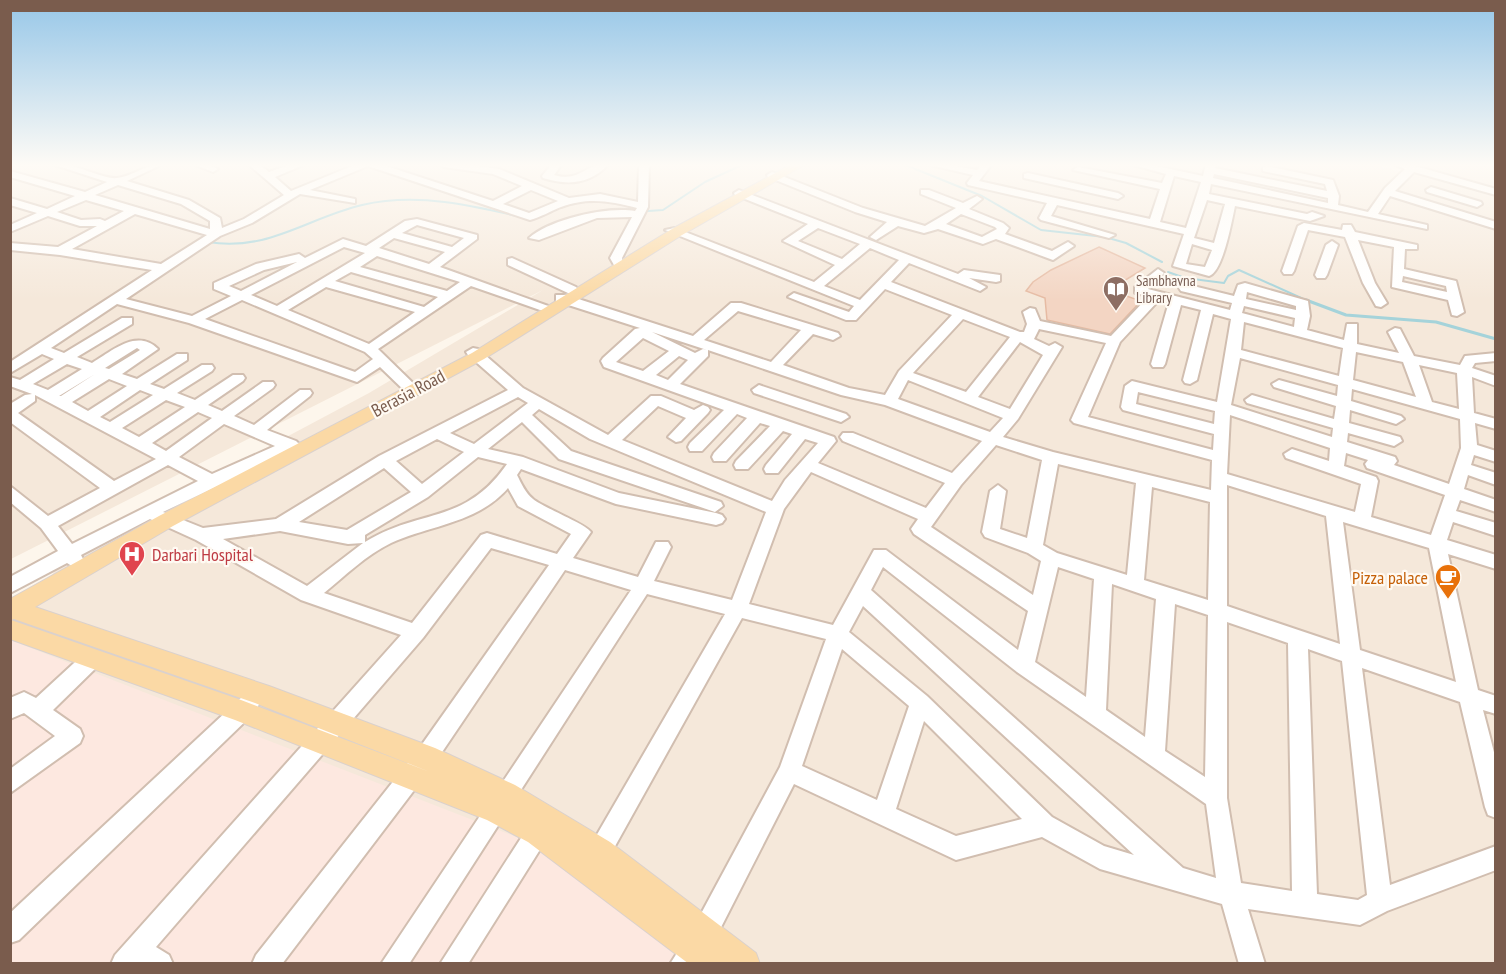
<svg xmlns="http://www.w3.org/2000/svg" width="1506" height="974" font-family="'PT Sans Narrow',sans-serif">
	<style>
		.residential { fill: #f5e8da }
		.commercial { fill: #fde8e0 }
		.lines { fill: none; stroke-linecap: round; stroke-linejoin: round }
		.stream-far1 { stroke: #a5d3da; stroke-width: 2 }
		.stream { stroke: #a5d3da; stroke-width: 3 }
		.building { fill: #f3d5c3; stroke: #e6bba3; stroke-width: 1.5 }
		.minor-casing { stroke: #d1beb0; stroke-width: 4 }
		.major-casing { stroke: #dad1cd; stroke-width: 2 }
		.minor { fill: #fff; fill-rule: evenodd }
		.major { fill: #fbd9a5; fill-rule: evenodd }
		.labels { text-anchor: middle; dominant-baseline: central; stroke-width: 4.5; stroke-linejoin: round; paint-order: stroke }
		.far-education-label { font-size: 15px; fill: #785e54; stroke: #fffaf3; text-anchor: start }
		.street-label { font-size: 18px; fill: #7a5c4d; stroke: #fffaf3 }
		.health-label { font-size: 18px; fill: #be3a42; stroke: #fffaf3; text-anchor: start }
		.food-label { font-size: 18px; fill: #c56008; stroke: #fffaf3; text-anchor: end }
	</style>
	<rect width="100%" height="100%" fill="#fdf6ec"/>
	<!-- residential -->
	<path class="residential" d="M11,164H1370L1406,173L1412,168L1495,191V963H11L10,628L69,553L369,393L543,290L11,559Z
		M1409,164H1495V188Z"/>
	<!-- commercial -->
	<path class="commercial" d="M10,640L596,868L709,963H11Z"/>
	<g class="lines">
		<!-- stream-far1 -->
		<path class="stream-far1" d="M903,164L982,196L1041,230L1105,237L1126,243L1162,262
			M626,205L648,211L663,210L705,182L744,164
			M208,242C268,252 307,218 362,205C419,192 475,206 530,219
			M1168,272L1185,278L1224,283L1228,276L1239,270L1310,302"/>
		<!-- stream -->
		<path class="stream" d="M1306,300L1346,315L1436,322L1496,339"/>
	</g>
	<!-- building -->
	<path class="building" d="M1099,247L1145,268L1109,290L1141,301L1110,334L1047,320L1045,298L1026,291L1033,282L1051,270Z"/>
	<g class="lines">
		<!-- minor casing -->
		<g class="minor-casing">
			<path id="minor" d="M52,164C74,162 103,180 117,178C134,176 145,164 163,164L127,181L189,200L220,218L222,228L244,219L284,195L248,164H259L269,172L292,164H306L275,177L291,191L357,164H380L493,201L522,186L493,174L444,167L439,164H464L499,169L569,198L600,194L638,202L639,164H649L648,207L622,258V265H614L610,258L632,217L597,218L539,240L529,238C550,219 608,206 635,211L637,208C610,201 588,197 561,207C551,211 541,217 530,220L368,166L310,190L355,199V203L300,194L252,223L220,236L126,299L192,316L231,296L214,289V283L256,264L299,254L305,258L343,239L366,246L405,221L417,219L477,235V239L440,267L551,307L550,310H540L471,286L378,349L418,388L420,391L418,394H408L380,367L357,382L189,323L117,304L51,348L64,353L122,318H132V324L77,357L92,363C112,351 137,328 158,349L122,374L137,379L177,354H187V360L150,384L164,389L202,365H212L214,368L212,371L177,393L195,400L233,375H243L245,378L243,381L208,405L222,411L263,382H273L275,385L273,388L234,416L254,425L300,390H310L312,393L310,396L267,430L296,441L304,449L302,453L289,452L163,512L203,528L276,519L379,456L508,390L468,355L466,352L473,348L478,349L523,388L608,435L651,396H661L694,410L703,405L708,407L710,410L708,413L681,441L676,442L668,437L686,418L658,406L622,440L772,501L785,480L818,443L805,439L778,473H766L764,469L766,465L792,434L783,431L748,469H736L734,465L736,461L770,426L760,423L726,461H714L712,457L714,453L747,418L737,414L702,451H690L688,447L690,443L724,410L604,367L601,361L603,358L635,329L640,328L556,301V295H566L693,336L731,303H741L838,333L840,336L833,340L813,334L783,365L849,388L885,395L899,371L952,315L885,289L856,320H846L788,297L794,293L849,312L854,306L665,230L675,228L814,282L835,265L783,241L808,224L735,195L734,193L739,190L958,274L964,270L1000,275V281L996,282L969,278L986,287L980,291L909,263L891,282L1020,332H1024L1027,324L1023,312L1030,308L1035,309L1040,321L1111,336L1149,296L1135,293V287L1158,269L1164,273L1148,289L1230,310L1232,303L1181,291L1179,288L1185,284L1234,296L1238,285L1245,283L1308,301L1310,316L1307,330L1344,340L1347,324H1357V344L1399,353L1388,332L1395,328L1400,329L1414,356L1460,365L1465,356L1496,353V361L1475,363L1472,368L1496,376V386L1472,377L1474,413L1496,419V429L1475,423L1477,445L1496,451V462L1474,455L1471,465L1496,473V485L1468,475L1464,489L1496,500V512L1460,500L1456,511L1496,523V536L1453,522L1447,540L1496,555V569L1448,554L1478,690L1496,696V714L1483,710L1496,760V818L1488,815L1485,807L1460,702L1362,668L1390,885L1496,846V870L1387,911L1360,925L1248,909L1265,964H1239L1222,904L1100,869L1042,837L956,860L794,784L714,941L699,964H670L696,923L780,767L826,639L742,618L604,866L596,870L588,866L584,858L588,850L725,614L647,594L409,964H381L631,590L565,570L434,764L282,964H252L256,955L418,750L549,565L491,548L423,638L156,947L169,955L173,964H111L115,955L401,635L301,600L196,540L150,519L81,555L84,561L81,566L75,568L67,563L10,593V577L58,551L41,528L10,502V486L48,516L100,488L10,422V404L25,395L32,394L10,386V377L20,380L54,359L42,354L10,373V362L152,270L60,255L10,250V243L58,247L97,226H80L48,216L10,232V225L37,213L10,205V198L47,209L75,196L10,177V171L85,192L107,182ZM118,185L181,204L210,221V229L95,195ZM531,190L558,201L529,213L503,204ZM86,200L124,211L105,221L100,219L81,220L57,212ZM135,214L207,235L161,264L72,249ZM417,225L464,238L452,247L402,233ZM818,228L860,244L842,259L798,241ZM394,238L445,252L429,264L379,248ZM344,247L365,253L277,306L251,295ZM870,248L899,260L860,300L824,286ZM377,256L460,282L447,291L360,267ZM297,262L241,291L229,286L264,270ZM351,272L438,297L424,307L335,281ZM326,287L415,312L369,344L288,310ZM1247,292L1296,306V310L1246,299ZM1160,299L1169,302L1151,364L1153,367H1163L1165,364L1181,305L1201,310L1183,380L1185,383L1190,384L1197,380L1213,314L1231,319L1217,402L1132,381L1125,386L1121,407L1123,410L1214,434L1213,450L1088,417L1120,342ZM242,300L365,352L373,359L355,372L205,319ZM1244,306L1295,318L1294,327L1242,313ZM738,311L801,330L771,362L704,340ZM963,319L1010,337L966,392L913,373ZM1244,322L1343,348L1339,376L1241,350ZM1039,329L1106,343L1071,420L1074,423L1212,460L1211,490L1053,452L1003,437L1018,419L1062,347L1055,343L1049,346L1034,339ZM652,332L707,350L703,349L695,353ZM643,338L669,351L643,371L616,362ZM1020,342L1043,355L1010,409L978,397ZM137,348L140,350L109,369L105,368ZM708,350L841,395L885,405L982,441L952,473L853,433H843L840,437L843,441L945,483L926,508L818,463L836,441L834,437L680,384L708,356ZM1356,352L1403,362L1416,397L1353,380ZM679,356L688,360L668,380L656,375ZM1240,358L1338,385L1337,396L1279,380L1272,384L1274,387L1336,406L1334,419L1252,395L1245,400L1247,403L1333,428L1332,437L1231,405ZM67,364L82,369L48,390L33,384ZM1419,365L1457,373L1459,409L1432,402ZM95,374L61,396H59ZM109,379L127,386L88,411L72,402ZM908,380L1003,418L990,432L898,399ZM1352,389L1460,419L1461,448L1449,484L1394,465L1397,461L1395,457L1347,442L1348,433L1394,446L1402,441L1400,437L1349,423L1350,410L1396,424L1404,419L1401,416L1351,401ZM140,390L153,395L110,422L100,417ZM1138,392L1215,411L1214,424L1136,404ZM35,395L156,459L114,481L18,413L35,401ZM518,397L528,403L474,444L450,433ZM166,400L185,407L139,437L122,428ZM539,409L590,439L766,512L732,600L654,581L671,547L668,542H656L638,577L573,558L591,532C586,524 544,508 533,499C526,494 521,483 517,475L521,469L616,504L716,525L722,523L725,519L722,515L716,513L619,493L523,457L488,449L522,422L559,459L715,512L723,506L721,502L571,451L532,415ZM198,412L212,418L166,451L152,443ZM1230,415L1330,448L1329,461L1292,449L1284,454L1286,458L1361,484L1355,512L1227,474ZM224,424L275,446L212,474L179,457ZM437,439L464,452L422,484L396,461ZM996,445L1042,460L1027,538L1000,529L1006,491L998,485L990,491L982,532L985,537L1028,553L1041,561L1033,595L931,527L961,485ZM1346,453L1368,460L1365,464L1367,468L1445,495L1431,535L1371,517L1378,481L1376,477L1344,466ZM478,457L507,464C465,525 420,508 365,542V535L428,497ZM1058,464L1136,483L1127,575L1057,553L1043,545ZM168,465L198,481L72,544L58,526ZM384,468L411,492L347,530L299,522ZM811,472L918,519L911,529L914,534L1028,611L1018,650L886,550H874L833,625L749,604L784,509ZM1227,485L1326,516L1340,644L1227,606ZM1152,487L1210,502L1208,600L1144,580ZM508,488L518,506L571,534L557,554L487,533L481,535L412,623L324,593C345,576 366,555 391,543C431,525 478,523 508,488ZM1343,522L1429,548L1456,682L1360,650ZM280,531L348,544L363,543L307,586L223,539ZM883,567L1017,672L1206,804L1216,878L1183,868L871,590ZM1058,567L1094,579L1086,697L1035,662ZM1112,584L1156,599L1145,737L1106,710ZM1175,604L1208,615L1205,777L1165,751ZM863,606L1134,855L1104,846L1052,817L927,696L849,632ZM1227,622L1288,643L1292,891L1241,883L1227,798ZM842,649L909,706L877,800L802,766ZM1308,649L1342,661L1367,895L1358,900L1317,894ZM924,721L1022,819L956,836L896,809Z
				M193,164H207L218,169L213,172Z
				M552,164H562L554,175C581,183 586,162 609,164C590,184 569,186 543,178L542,176Z
				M926,164H945L977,170L982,164H992L979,181L1150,219L1160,189L1073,170L1078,167L1162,183L1166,174L1130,164H1147L1203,176L1206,164H1216L1215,168L1327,191L1325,184L1263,171V167L1267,166L1333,180L1339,196L1338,205L1368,212L1385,188L1405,169L1393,164H1408L1496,189V195L1414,172L1395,191L1496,222V229L1390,196L1378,214L1427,225V229L1211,184L1209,194L1307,214L1312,212L1324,216L1310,221L1235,206C1232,220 1223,272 1209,276L1173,266L1184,234L1057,205L1051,216L1115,235L1109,238L1041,220L1039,218L1047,203L968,185L967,183L973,175ZM1214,174L1328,198V203L1213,178ZM1174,176L1201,182L1186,228L1160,222ZM1207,200L1225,204L1214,243L1194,238ZM1192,244L1212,250L1205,267L1186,264Z
				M772,172L863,208L925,226L956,208L921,194V190H929L963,203L977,196L982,199L969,209L1003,223L1009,228L1005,234L1052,251L1068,242L1074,246L1053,260L996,239L983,244L938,229L924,233L898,226L876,240L870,237L887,222L855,212L768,177L767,175ZM961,214L995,227L997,229L982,237L946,224Z
				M1028,173L1118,193L1123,196L1118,199L1024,178V174Z
				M1431,187L1481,202L1482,204L1477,207L1427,192L1426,190Z
				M1304,223L1342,230L1343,225H1351L1355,232L1417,245V249H1405L1404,269L1456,281L1464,312L1457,316L1452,315L1448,300L1392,287L1394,247L1358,240L1375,283L1387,303L1381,307L1376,306L1363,283L1345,237L1308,230L1294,271L1292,274H1284L1282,271L1298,226ZM1403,276L1446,286L1447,292L1402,282Z
				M1332,241L1338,245L1327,275L1325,278H1317L1315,275L1326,245Z
				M512,258L576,287L578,290L576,293H568L508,265V259Z
				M759,385L846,414L849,417L841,422L754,393L752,390Z
				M93,650L100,652L103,658L100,664L53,710L80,729L83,736L80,743L10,793V769L55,736L24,713L10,719V698L24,692L36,698L86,652Z
				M249,695L256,697L259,704L256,711L19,940L10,943V913L242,697Z
				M538,820L546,824L550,832L546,840L468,964H440L530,824Z"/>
		</g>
		<!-- major casing -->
		<g class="major-casing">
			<path id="major" d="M792,164H806L682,235L484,359L173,526L35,607L269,686L435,748L515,785L610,842L756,953L760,964H689L528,842L487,820L235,720L10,639V599L159,516L472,353L672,229ZM14,619L255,703L430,772L241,700L11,620Z"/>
		</g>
		<!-- minor -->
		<use href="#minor" class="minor"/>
		<!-- major -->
		<use href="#major" class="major"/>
	</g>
	<!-- sky -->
	<linearGradient id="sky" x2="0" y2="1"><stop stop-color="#97c7e8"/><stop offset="0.55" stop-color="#fefbf6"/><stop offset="1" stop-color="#fefbf6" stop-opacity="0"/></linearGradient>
	<rect width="1506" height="300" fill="url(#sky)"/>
	<!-- icons -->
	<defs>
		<g id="library-pin" transform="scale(1.35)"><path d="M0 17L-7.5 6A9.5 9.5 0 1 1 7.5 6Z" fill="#8d6e63" stroke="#fffaf3"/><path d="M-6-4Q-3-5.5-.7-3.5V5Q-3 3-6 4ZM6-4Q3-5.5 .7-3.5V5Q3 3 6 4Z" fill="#fff"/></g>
		<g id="hospital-pin" transform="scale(1.35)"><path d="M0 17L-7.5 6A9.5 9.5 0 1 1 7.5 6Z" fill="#e0444e" stroke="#fffaf3"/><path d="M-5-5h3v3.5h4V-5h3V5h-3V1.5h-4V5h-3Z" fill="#fff"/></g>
		<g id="cafe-pin" transform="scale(1.35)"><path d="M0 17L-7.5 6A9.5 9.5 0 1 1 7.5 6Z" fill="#e8710a" stroke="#fffaf3"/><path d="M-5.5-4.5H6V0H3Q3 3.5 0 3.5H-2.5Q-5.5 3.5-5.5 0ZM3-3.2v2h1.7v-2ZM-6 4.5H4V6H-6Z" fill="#fff"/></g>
	</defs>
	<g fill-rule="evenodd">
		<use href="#library-pin" x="1116" y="289"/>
		<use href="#hospital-pin" x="132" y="554"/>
		<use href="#cafe-pin" x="1448" y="577"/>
	</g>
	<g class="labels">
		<!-- far-education labels -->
		<g class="far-education-label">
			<text x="1136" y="280">Sambhavna<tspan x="1136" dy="17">Library</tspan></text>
		</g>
		<!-- street labels -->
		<g class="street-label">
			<text transform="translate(408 393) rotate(-28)">Berasia Road</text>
		</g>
		<!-- health labels -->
		<g class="health-label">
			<text x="152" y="554">Darbari Hospital</text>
		</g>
		<!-- food labels -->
		<g class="food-label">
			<text x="1428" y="577">Pizza palace</text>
		</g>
	</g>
	<!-- border -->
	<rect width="1506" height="974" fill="none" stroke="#7a5c4d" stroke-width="24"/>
</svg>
